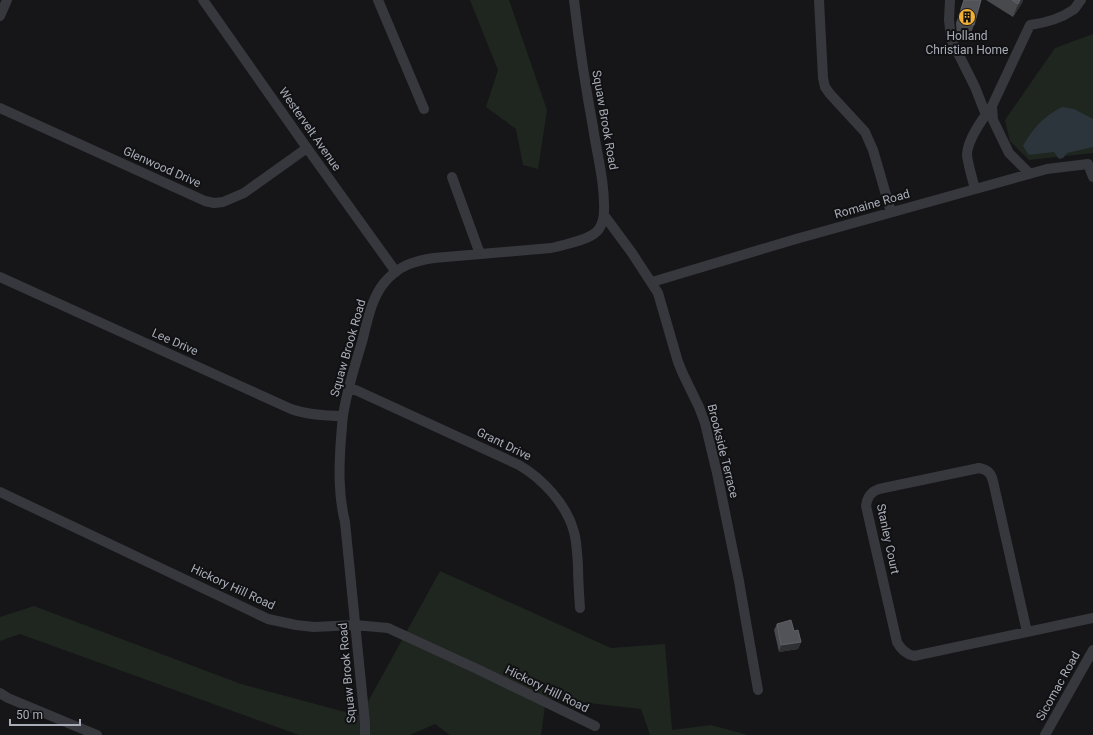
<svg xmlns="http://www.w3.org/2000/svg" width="1093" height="735" font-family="Roboto,sans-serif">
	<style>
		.green { fill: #1e261f }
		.water { fill: #2c353c }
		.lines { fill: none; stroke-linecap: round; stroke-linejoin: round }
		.minor { stroke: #37383d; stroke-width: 10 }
		.wall { fill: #47494d }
		.shaded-wall { fill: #2f3033 }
		.building { fill: #525359; stroke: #5f6168 }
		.labels { text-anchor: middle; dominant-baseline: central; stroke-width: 4; stroke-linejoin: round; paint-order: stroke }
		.poi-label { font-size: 12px; fill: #a8adb8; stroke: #111113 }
		.street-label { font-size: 12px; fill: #a8adb8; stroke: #111113 }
	</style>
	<rect width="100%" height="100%" fill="#161618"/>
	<!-- green -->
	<path class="green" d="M470,0H509L547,110L538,169L523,165L516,129L486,107L498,70Z
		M1093,34V153L1029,160L1011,142H1010L1005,120L1055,48Z
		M440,571L611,648L665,644L672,730L711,725L748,735H650L641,709L546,698L541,735H450L435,724L410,735H299L20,634L0,641V617L34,606L241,684L360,716Z"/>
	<!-- water -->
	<path class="water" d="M1062,107L1074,109L1093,119V147L1067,153L1063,158L1059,159L1054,152L1029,155L1023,146C1033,128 1043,117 1062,107Z"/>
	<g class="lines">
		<!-- minor -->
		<path class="minor" d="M203,0L307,148L396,272
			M378,0L424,109
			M819,0L823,78L825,87L830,94L865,132L873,150L891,212
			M950,0L949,20L951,39L975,87L986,115
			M0,16L7,0
			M0,108L205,201L214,203L223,202L244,193L307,148
			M1030,174L1009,153L993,120L992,106L1030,25C1045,23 1060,19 1073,10C1076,8 1078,3 1081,0
			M452,177L480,254
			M975,189C973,181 967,161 967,154C968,139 981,121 990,109
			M604,215L632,253L658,293L678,362L683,374L699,407L705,423L717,473L739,581L742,599L758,690
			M0,277L291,409C308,415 325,416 343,416
			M652,282L796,239L1047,169L1088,164L1093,177
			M349,387L519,465C543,479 567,505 574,532C577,543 577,554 578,565C578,580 579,594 580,608
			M0,492L268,619L296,625L314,627L355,625L388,628L475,668L595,726
			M1027,632L993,481C991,473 988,470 979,468L879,489C870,492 867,498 866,506L897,642C901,650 906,654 914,656L1093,618
			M0,693L8,698L97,735
			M365,735V723L345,522C338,494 339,466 341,438C342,429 342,419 344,410C348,387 355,365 362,342C367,323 371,299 384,283C398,266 413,261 434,258L551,248C563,245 592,240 599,229C602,224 604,217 604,211C605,183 597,155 593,127C585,85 579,43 574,0
			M1045,735L1093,650"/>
	</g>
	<!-- wall -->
	<path class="wall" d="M964,0L974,25L969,38L957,35L956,23Z
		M986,0H1023L1022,3L1013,17Z
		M777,624L794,631L801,642L798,649L779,652L774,630Z"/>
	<!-- shaded-wall -->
	<path class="shaded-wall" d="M1020,0H1023L1022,3L1013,17L1018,4Z
		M801,642L798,649L779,652L781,645Z"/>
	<!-- building -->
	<path class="building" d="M964,0H981L974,25L962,21L961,9Z
		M1012,0H1020L1018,4Z
		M791,620L794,631L798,630L801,642L781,645L777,624Z"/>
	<!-- icons -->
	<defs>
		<g id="building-disc" transform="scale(0.9)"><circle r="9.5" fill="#f2b134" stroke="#111113"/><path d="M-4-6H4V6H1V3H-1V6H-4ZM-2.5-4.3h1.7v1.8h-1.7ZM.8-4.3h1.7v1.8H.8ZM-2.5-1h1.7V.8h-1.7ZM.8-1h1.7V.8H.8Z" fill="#111"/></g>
	</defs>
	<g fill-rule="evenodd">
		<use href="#building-disc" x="967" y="17"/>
	</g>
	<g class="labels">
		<!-- poi labels -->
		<g class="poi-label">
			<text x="967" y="36">Holland<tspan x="967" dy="14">Christian Home</tspan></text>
		</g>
		<!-- street labels -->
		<g class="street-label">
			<text transform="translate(605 120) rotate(80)">Squaw Brook Road</text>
			<text transform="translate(310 129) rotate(55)">Westervelt Avenue</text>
			<text transform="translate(162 167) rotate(24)">Glenwood Drive</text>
			<text transform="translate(872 204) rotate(-16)">Romaine Road</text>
			<text transform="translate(175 342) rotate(24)">Lee Drive</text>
			<text transform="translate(348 348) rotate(-74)">Squaw Brook Road</text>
			<text transform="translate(504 444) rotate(26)">Grant Drive</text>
			<text transform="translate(723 451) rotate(76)">Brookside Terrace</text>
			<text transform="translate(888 539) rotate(78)">Stanley Court</text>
			<text transform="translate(233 587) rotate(25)">Hickory Hill Road</text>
			<text transform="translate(347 673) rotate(-95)">Squaw Brook Road</text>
			<text transform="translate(1058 686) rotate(-61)">Sicomac Road</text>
			<text transform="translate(547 689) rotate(26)">Hickory Hill Road</text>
		</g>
	</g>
	<!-- scale -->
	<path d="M10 719v6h70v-6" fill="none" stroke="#a8adb8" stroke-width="2"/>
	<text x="16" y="719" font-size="12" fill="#a8adb8" stroke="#111113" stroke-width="3" paint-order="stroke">50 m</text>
</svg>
